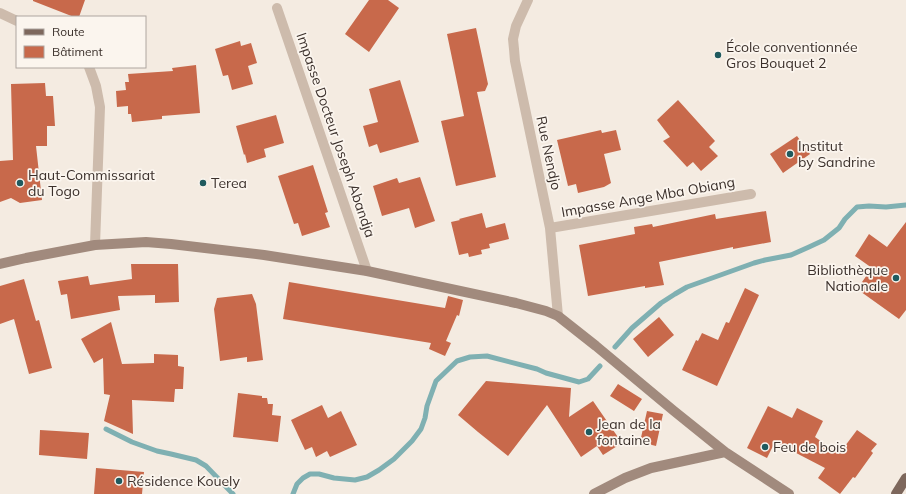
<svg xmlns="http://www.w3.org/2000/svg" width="906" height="494" font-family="Mulish,sans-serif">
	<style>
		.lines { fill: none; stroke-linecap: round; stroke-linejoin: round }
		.stream { stroke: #7fb0b2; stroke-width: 5 }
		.building { fill: #c8694b }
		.street { stroke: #cdbbac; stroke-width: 10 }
		.secondary { stroke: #a18a7d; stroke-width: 10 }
		.primary { stroke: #7d675c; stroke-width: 10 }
		.poi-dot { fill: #1f5a5e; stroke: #fbf5ee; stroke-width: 1.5 }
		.labels { text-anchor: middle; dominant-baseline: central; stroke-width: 3.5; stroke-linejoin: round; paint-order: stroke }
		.poi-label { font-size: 14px; fill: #3b302b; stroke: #fbf5ee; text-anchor: start }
		.street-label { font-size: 14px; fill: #3b302b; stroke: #fbf5ee }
	</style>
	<rect width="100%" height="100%" fill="#f4ebe1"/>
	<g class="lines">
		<!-- stream -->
		<path class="stream" d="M615,347L632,328L661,303L675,294L687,287L754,263L765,260L791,255L809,247L824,240L839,228L845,219L857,207L869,206L886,207L906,205
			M106,429L132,442L157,451L171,454L196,460L206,466L233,494
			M293,494L297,484L303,478L310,474H319L334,478L355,480L367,477L379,470L394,459L412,441L421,429L425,418L427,406L436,381L457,361L470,357L487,356L537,369L546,373L579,382L588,379L600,366"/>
	</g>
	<!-- building -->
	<path class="building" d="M33,0H85L79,17H74L33,1Z
		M369,0H388L399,8L369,52L345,34Z
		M476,28L488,84L485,91L477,92L496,177L456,186L441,121L464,116L447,34Z
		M240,41L241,46L251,43L257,63L248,66L253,84L232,90L228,75L223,76L215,49Z
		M196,65L200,113L162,116V119L132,122L131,114H128V106L117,107L116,91L126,90L125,82H129L128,74L173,71L172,68Z
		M400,80L419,142L380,153L377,144L369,147L363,126L378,122L369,89Z
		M45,83L46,96H53L55,126H47V146H36L42,200L20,203L11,198L0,202V161L13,160L11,84Z
		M678,100L715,141L709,147L718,156L701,171L693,162L687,167L663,141L670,137L657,120Z
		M276,115L284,143L264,149L266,157L247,163L245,154L244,155L236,126Z
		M601,130L602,133L616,130L621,150L604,154L611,183L604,187L578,193L576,184L568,186L557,140Z
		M797,136L810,154L783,173L770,154Z
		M313,165L328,212L325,213L330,227L302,236L298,223L294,224L278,176Z
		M420,177L435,221L415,228L409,208L382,216L373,186L397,178L399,183Z
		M766,211L771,242L733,249V247L659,262L664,285L645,288V286L588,296L579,245L635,234L634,227L652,224L653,227L715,214L716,219Z
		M482,213L486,228L505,223L509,239L489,244L490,248L481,250L482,254L469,257L468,253L459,255L451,222L460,220L459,219Z
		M906,222V310L899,319L857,289L872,268L855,256L869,234L887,247Z
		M131,264H178L179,302L155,303V295L118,296L120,310L71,319L67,294L61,295L58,281L88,276L90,285L132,279Z
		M24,279L36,321L39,320L52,368L29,374L14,319L0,324V286Z
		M289,282L445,308L448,296L463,300L459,316L457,315L446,341L451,343L445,356L429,349L431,343L283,319Z
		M745,288L759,295L717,386L682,370L696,340L698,341L702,333L718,340L726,322L729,323Z
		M252,294L256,304L263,360L247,362V357L220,361L214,309L217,298Z
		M659,317L674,335L648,357L633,339Z
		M111,322L122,364L154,363V354L178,355V366L184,367L183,389H175L174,402L132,400L133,434L104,421L110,395L104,394L103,358L94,363L81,339Z
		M486,381L571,388L569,417L593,401L622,443L603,455L597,446L581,457L547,405L508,456L478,432L458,415Z
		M618,384L642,399L634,411L610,396Z
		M238,393L262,396V398H267L268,404H273L272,415L281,416L278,442L233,437Z
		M322,405L328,418L341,411L357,445L330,457L327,451L316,457L312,447L305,450L291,420Z
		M768,406L792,418L797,408L823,421L815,437L839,454L857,430L877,444L871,451L873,453L855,478L853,477L840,494L818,478L825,468L775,442L767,458L747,448Z
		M647,411L663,414L656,446L640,442Z
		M40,430L89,433L87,459L39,455Z
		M96,468L144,472L142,494H94Z"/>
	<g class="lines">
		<!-- street -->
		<path class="street" d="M528,0L516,26L513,39L514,49L515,61L527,118L550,228L558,316
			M277,8L367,271
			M0,13L17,21
			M89,67L96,86L100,107L95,245
			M550,228L751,194"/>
		<!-- secondary -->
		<path class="secondary" d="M0,264L26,258L95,245L146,242L171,244L264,255L367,271L516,303L546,311L558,316L596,346L674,411L725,452L789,494
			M594,494L625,478L651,468L725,452"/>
		<!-- primary -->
		<path class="primary" d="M896,494L906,478"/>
	</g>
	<!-- markers -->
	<g class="poi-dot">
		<circle cx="718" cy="55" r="4"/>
		<circle cx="790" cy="154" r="4"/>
		<circle cx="20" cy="183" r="4"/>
		<circle cx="203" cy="183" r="4"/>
		<circle cx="896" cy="278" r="4"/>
		<circle cx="589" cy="432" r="4"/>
		<circle cx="765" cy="447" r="4"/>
		<circle cx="119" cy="481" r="4"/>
	</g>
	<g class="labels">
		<!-- poi labels -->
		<g class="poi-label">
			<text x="726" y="47">École conventionnée<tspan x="726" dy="16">Gros Bouquet 2</tspan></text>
			<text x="798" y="146">Institut<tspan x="798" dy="16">by Sandrine</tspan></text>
			<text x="28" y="175">Haut-Commissariat<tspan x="28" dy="16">du Togo</tspan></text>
			<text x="211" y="183">Terea</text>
			<text x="888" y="270" text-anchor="end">Bibliothèque<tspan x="888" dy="16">Nationale</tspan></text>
			<text x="597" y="424">Jean de la<tspan x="597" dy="16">fontaine</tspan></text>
			<text x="773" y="447">Feu de bois</text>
			<text x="127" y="481">Résidence Kouely</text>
		</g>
		<!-- street labels -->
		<g class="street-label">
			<text transform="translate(336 135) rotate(71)">Impasse Docteur Joseph Abandja</text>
			<text transform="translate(549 153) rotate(78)">Rue Nendjo</text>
			<text transform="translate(648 197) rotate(-10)">Impasse Ange Mba Obiang</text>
		</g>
	</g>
	<!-- legend -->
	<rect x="16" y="16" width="130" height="52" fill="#fbf5ee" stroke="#aea6a0"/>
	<rect x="24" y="29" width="20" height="6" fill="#7d675c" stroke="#aea6a0"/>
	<text x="52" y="36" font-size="12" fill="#3b302b">Route</text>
	<rect x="24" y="46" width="20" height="12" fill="#c8694b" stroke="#aea6a0"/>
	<text x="52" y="56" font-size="12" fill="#3b302b">Bâtiment</text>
</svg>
